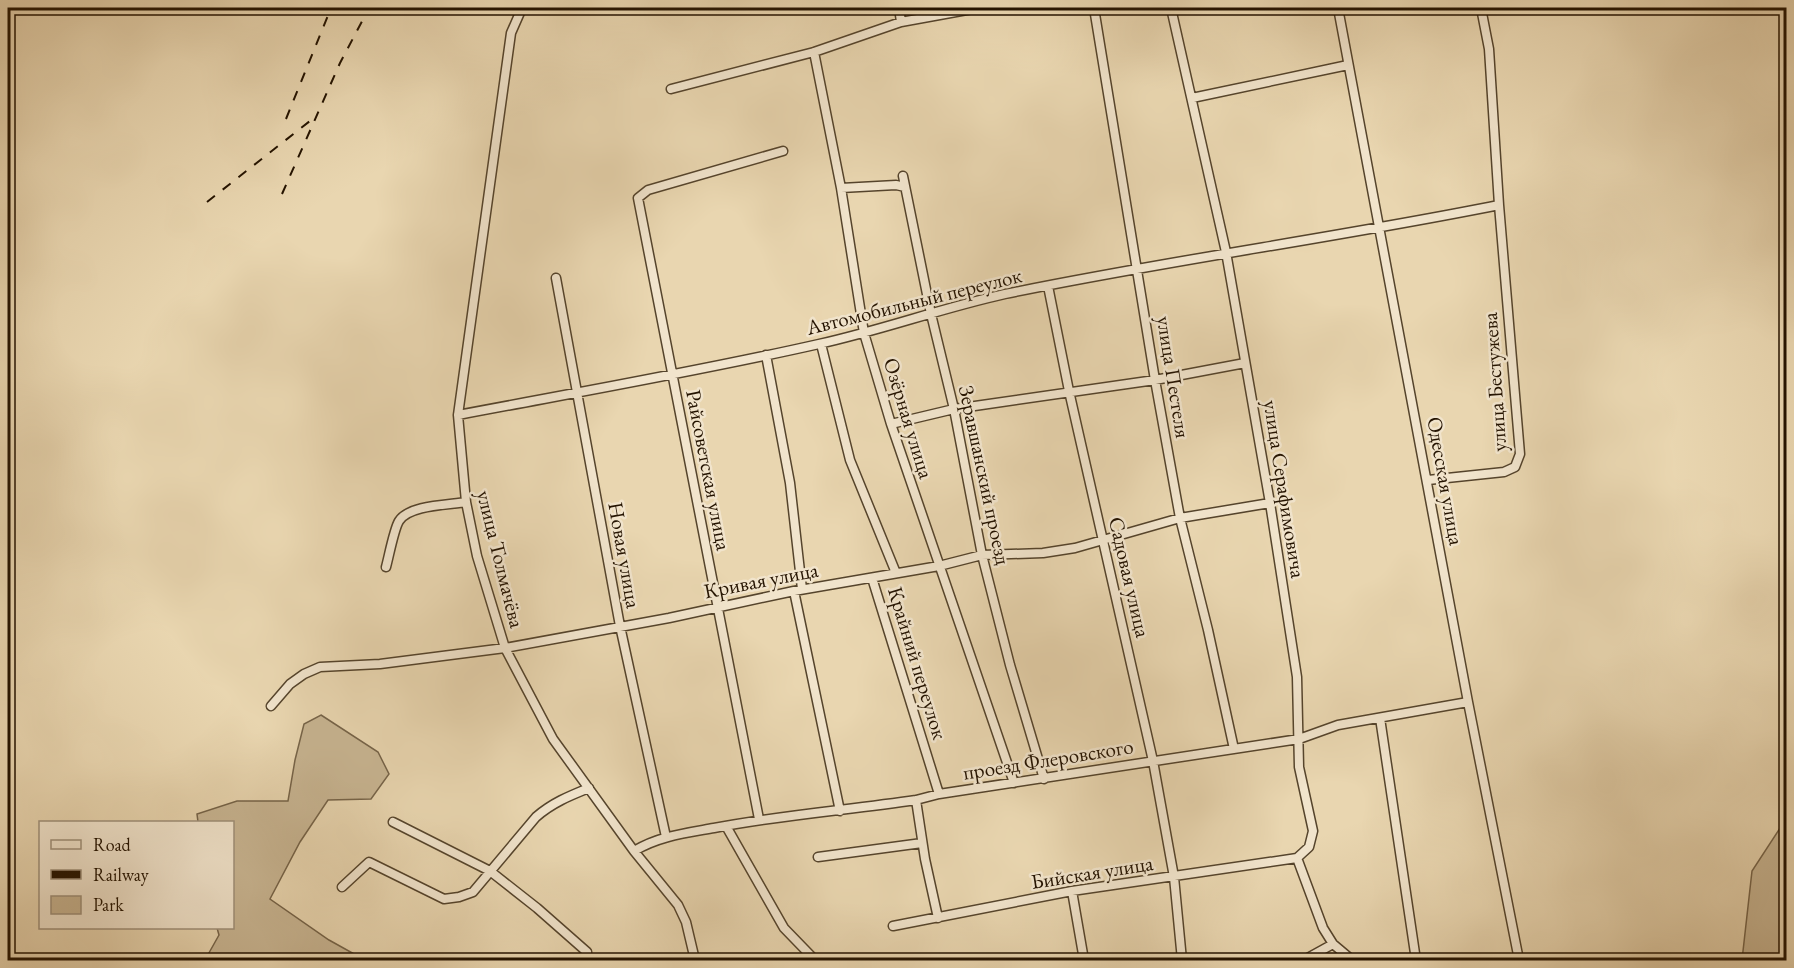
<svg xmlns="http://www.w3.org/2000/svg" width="1794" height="968" font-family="'EB Garamond',serif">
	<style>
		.green { fill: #c8b592; stroke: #766449; stroke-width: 1.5 }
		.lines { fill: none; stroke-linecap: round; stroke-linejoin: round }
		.minor-casing { stroke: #55442c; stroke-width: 11 }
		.minor { stroke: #f1e4cc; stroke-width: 8 }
		.rail { stroke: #241300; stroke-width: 2; stroke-dasharray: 10 10; stroke-linecap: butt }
		.labels { text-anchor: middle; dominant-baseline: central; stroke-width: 5; stroke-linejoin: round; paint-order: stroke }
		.street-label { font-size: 21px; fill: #241300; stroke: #f1e4cc }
	</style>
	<rect width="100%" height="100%" fill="#e9d6b0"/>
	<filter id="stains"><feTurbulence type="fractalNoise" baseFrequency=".00333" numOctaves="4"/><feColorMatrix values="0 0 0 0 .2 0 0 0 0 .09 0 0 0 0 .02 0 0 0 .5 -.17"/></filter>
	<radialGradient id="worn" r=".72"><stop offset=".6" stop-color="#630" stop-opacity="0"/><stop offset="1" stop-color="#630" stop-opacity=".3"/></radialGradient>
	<!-- green -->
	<path class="green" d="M321,715L378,752L389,774L371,799L328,800L300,842L270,899L329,940L365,960H205L219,935L217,928H232V822H198L197,814L237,801H288L295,760L304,724Z
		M1786,819V960H1742L1752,871Z"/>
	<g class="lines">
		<!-- minor casing -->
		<g class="minor-casing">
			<path id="minor" d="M522,8L511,33L458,415L466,502L477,556L505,648L553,739L634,851L678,905L686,922L695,960
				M899,8L901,22
				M1094,8L1155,380L1180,518L1208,630L1234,749
				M1171,8L1226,252L1270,503L1297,677L1299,767L1313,831L1309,847L1297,858L1323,928L1333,944L1352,960
				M1338,8L1468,702L1519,960
				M1481,8L1489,49L1499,205
				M814,52L841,188L864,333L891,424L1014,783
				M671,89L814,52L901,22L978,8
				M1192,98L1348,65
				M903,176L931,314L954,409L982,555L1010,665L1044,779
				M841,188L896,185L905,187
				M556,278L620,626L666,837
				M1048,286L1069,391L1153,761L1174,877L1182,960
				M821,344L850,460L896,573
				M766,355L790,483L802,589
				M458,415C579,392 700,371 819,344C882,330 942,308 1005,294C1169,260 1335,238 1499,205L1520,454L1515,467L1504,472L1428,480
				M891,424L954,409L1155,380L1245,363
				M386,567C389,556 394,529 399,521C409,505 448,505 466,502
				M872,578L939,794
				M794,591L840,811
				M271,706L290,684L304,674L320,667L380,664L505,648L669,618L794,591L939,566L982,555L1043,553L1075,548L1180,518L1270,503
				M1380,718L1416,960
				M916,800L925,859L938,918
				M759,819L638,198L648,190L783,151
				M393,822L490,871L537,908L587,952
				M726,826L784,928L815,960
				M634,851C659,836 686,833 714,828C781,815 848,810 916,800L939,794L1299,739L1338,725L1468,702
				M818,857L922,843
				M342,887L369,862L444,899L459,897L473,892L536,817C552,803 569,796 589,788
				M1072,891L1084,960
				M893,926L1072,891L1297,858
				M1304,960L1333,944"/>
		</g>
		<!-- minor -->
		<use href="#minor" class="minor"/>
		<!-- rail -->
		<path class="rail" d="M286,119L331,8
			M282,194L340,63L369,8
			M207,202L315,117"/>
	</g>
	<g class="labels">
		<!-- street labels -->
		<g class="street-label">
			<text transform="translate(914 301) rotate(-14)">Автомобильный переулок</text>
			<text transform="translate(1174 377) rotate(81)">улица Пестеля</text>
			<text transform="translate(1494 382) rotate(-94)">улица Бестужева</text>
			<text transform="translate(909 418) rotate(73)">Озёрная улица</text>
			<text transform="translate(709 470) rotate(79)">Райсоветская улица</text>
			<text transform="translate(985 475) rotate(78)">Зеравшанский проезд</text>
			<text transform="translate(1446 481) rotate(80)">Одесская улица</text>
			<text transform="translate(1285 489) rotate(81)">улица Серафимовича</text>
			<text transform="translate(625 555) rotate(80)">Новая улица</text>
			<text transform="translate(501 559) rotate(76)">улица Толмачёва</text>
			<text transform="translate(1130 577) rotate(77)">Садовая улица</text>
			<text transform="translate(761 580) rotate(-11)">Кривая улица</text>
			<text transform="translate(918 663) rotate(73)">Крайний переулок</text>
			<text transform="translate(1048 759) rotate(-9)">проезд Флеровского</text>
			<text transform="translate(1092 872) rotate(-9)">Бийская улица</text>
		</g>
	</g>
	<!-- margin -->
	<rect width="1794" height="968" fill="none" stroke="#e9d6b0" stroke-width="30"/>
	<rect x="9" y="9" width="1776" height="950" fill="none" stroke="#241300" stroke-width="3"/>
	<rect x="15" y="15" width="1764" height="938" fill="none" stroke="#241300" stroke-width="1.5"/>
	<!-- legend -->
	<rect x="39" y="821" width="195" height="108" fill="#f1e4cc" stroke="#9f907a" stroke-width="1.5"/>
	<rect x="51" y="840" width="30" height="9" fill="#f1e4cc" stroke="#9f907a" stroke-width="1.5"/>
	<text x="93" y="851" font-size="18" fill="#241300">Road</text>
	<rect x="51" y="870" width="30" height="9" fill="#241300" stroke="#9f907a" stroke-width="1.5"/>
	<text x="93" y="881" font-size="18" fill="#241300">Railway</text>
	<rect x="51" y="896" width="30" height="18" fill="#c8b592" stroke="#9f907a" stroke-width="1.5"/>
	<text x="93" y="911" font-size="18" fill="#241300">Park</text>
	<rect width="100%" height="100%" filter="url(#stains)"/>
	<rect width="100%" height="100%" fill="url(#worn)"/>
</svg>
